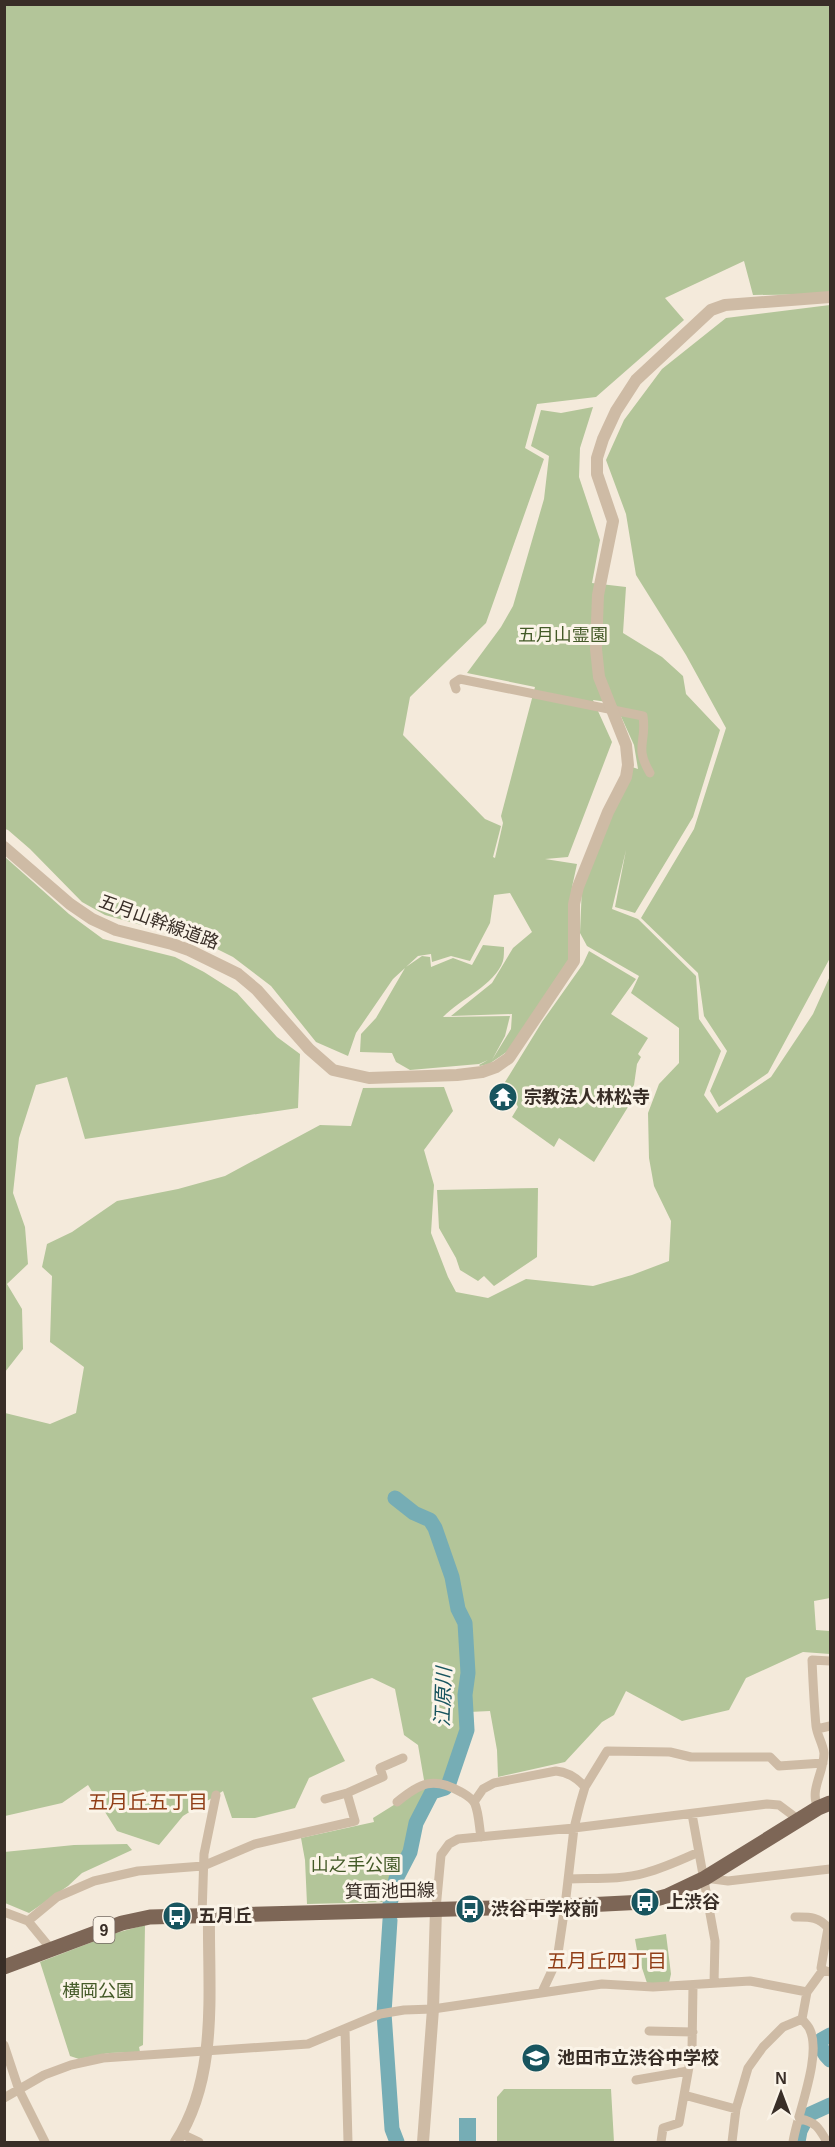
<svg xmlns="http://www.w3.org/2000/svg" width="835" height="2147" font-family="Arial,'Noto Sans JP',sans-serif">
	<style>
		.green { fill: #b3c599; fill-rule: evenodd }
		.water { fill: #76adb5 }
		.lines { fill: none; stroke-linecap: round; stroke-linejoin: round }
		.river { stroke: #76adb5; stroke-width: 15 }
		.minor { stroke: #cebba5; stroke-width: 9 }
		.tertiary { stroke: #cebba5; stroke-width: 12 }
		.primary { stroke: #7d6656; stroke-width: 15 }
		.labels { text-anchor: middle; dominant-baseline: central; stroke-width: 6; stroke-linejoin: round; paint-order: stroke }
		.shield { fill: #fbf4e8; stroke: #736961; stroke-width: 1.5 }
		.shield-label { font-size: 16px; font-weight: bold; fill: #392e27 }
		.park-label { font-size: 18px; fill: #445a28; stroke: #fbf4e8 }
		.street-label { font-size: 18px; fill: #392e27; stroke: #fbf4e8 }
		.poi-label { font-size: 18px; font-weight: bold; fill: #392e27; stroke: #fbf4e8; text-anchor: start }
		.water-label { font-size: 20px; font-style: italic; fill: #18555f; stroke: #fbf4e8 }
		.neighbourhood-label { font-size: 20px; fill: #913e17; stroke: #fbf4e8 }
	</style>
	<rect width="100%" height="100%" fill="#f4eadb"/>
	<!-- green -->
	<path class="green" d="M4,5H830V294L753,295L744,261L665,298L684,320L596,397L537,404L525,448L544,459L486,623L410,697L403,735L485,819L501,826L493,857L495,858L503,823L501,816L535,687L467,673L501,627L513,606L544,499L549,456L531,446L541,410L561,413L593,407L580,448L579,477L600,540L592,583L626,587L623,633L662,657L683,676L686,694L720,730L693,817L635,913L615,907L626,850L612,909L638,919L696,976L699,1019L721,1051L704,1095L717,1113L771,1077L813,1014L830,976V1598L814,1601L816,1630L830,1631V1654L803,1652L746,1678L729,1710L682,1721L626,1691L614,1715L602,1722L565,1762L498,1777L497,1750L490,1711L469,1712L447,1787L424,1780L418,1745L404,1735L395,1689L372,1678L312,1698L345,1761L309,1778L295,1808L255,1818H232L223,1791L183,1816L159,1845L117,1831L88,1785L62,1803L5,1816V1413L50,1424L76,1413L84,1367L50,1342L52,1276L42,1267L47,1244L72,1232L117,1201L178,1189L225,1176L320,1125L351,1126L363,1088L444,1087L453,1111L424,1150L434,1185L431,1233L448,1277L456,1292L488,1298L526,1279L593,1286L632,1275L669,1261L671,1221L654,1186L649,1158L648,1113L659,1084L679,1063V1028L631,993L639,976L587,946L580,933L582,886L632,767L638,769L634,745L615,703L593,700L612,742L568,857L545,859L577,864L572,887L568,961L508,1051L489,1064L480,1066L479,1065L488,1060L479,1064L410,1070L396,1062L392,1053L360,1052L361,1034L376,1018L405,968L393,979L356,1033L348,1056L316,1042L271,986L233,957L203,942L105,915L82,902L30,849L8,830L5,829ZM510,893L532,932L513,948L492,983L451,1016L512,1014L511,1029L492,1060L505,1036L510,1016L443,1017C460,999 495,985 503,961C504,957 504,951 504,947L483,945L472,965L453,958L431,967L430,957L422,956L406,967L418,956L431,954L432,962L451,956L470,961L490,923L494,895Z
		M830,305V958L768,1073L719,1107L710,1091L727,1051L704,1016L698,973L641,918L694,829L726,728L686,655L636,575L626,514L606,460L624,420L662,369L726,318Z
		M5,857L69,914L103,939L175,957L204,972L237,993L277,1037L300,1054L298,1108L85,1139L67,1077L36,1085L19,1138L13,1193L25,1227L28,1264L7,1284L22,1309L23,1349L5,1372Z
		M589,951L636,979L611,1014L648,1038L638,1054L641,1057L637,1064L634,1085L622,1103L628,1107L594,1162L559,1138L554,1147L512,1117L518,1107L505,1082L542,1022L583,964Z
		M538,1188L537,1257L494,1286L484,1276L478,1281L460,1270L456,1258L439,1228L437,1190Z
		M441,1787L433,1789L429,1794L414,1822L409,1852L394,1880L389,1902L307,1904L305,1860L301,1838L374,1822L373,1818L421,1788Z
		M127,1844L132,1850L82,1873L68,1886L29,1913L5,1903L4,1852L74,1845Z
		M145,1925L143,2045L139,2047L140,2052L109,2053L79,2059L70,2056L40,1962L116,1933Z
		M666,1934L671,1974L669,1983H647L638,1956L635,1939Z
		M504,2089H611L614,2142H497V2097Z"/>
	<!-- water -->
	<path class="water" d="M459,2118H476V2142H459Z"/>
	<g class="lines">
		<!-- river -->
		<path class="river" d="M390,1904L396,1879L410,1852L416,1823L432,1792L445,1788L449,1783L467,1730L465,1695L468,1673L465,1623L458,1609L452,1577L435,1528L430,1520L414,1513L395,1498
			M390,1920L384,2013L392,2129L397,2142
			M830,2035L821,2040C819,2048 825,2055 830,2060
			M798,2142L800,2131L808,2115L830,2105"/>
		<!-- minor -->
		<path class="minor" d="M456,689L454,683L460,679L643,716C647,743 634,746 650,773
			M817,1729L830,1726
			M325,1799L347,1793
			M397,1802C420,1783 433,1776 461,1792C466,1795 472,1798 475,1804C479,1814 479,1826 481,1837
			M474,1802L483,1789L494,1783L556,1771C568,1772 577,1778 585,1787
			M818,1808C809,1790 824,1773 824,1753C823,1744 817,1735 816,1726C814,1704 813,1682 812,1660L830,1661
			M692,1814L715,1941L714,1983
			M705,1878L728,1881L830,1869
			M569,1879C594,1878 621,1880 645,1873C664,1868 681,1860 699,1852
			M436,1909L441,1855L449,1844L458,1839L574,1828L767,1804L779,1805L799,1820
			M4,1912L28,1921L51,1949
			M202,1915L204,1854L216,1795
			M795,1917C808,1917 819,1916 828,1928
			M28,1921L57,1897L94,1881L138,1871L203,1866L255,1844L355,1821L347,1793L383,1777L380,1768L403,1758
			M823,1970L821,1968L828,1928L830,1926
			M542,1992L557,1960L565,1906L574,1828L580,1804L585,1787L607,1751L670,1752L691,1757H770L779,1766L823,1763
			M345,2029L348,2142
			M649,2031L693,2032
			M4,2045L19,2090L45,2142
			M636,2080L688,2071
			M684,2095L736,2109
			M4,2098L44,2075L71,2065L103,2058L308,2044L380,2014L404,2010L433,2009L602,1984L653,1987L750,1981L807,1992L823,1970L830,1972
			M800,2119C816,2122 819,2128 827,2142
			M182,2134L199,2142
			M661,2142L663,2128L679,2123L692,2050L693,1986
			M732,2142L736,2109L748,2068L763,2047L783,2027L802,2019
			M793,2142C797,2115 822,2056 810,2030C809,2026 804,2022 802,2019L807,1992"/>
		<!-- tertiary -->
		<path class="tertiary" d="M4,847L70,904L92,919L116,930L172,944L189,950L238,974L257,990L309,1049L333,1070L369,1078L457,1075L482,1072L496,1067L509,1058L574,961V904L578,887L608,812L626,777L628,765L626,745L599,677L596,649L598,595L613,521L597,474V458L603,439L616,411L636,380L711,310L725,305L830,297
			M176,2142C219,2076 208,1990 209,1915
			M423,2142L433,2009L436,1909"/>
		<!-- primary -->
		<path class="primary" d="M4,1967L122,1923L150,1917L565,1906L645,1902L667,1896L705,1878L818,1808L830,1803"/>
	</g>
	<!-- icons -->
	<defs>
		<g id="temple-disc" transform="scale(1.5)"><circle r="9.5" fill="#18555f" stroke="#fbf4e8"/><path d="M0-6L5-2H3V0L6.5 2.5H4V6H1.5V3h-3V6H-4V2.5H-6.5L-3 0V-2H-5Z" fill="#fff"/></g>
		<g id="bus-disc" transform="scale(1.5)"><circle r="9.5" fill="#18555f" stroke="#fbf4e8"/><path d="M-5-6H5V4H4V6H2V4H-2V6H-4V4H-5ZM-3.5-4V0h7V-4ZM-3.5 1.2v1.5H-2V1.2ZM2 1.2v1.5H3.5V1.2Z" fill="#fff"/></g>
		<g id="school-disc" transform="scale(1.5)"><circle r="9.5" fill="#18555f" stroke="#fbf4e8"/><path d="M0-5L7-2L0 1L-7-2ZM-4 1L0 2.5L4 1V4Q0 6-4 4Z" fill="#fff"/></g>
	</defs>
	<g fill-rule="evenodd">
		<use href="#temple-disc" x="503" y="1097"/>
		<use href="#bus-disc" x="645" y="1902"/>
		<use href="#bus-disc" x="470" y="1909"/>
		<use href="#bus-disc" x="177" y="1916"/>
		<use href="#school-disc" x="536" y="2058"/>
	</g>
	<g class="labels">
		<!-- shield labels -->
		<rect class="shield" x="93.5" y="1917" width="21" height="26" rx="4.5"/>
		<g class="shield-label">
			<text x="104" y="1930">9</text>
		</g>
		<!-- park labels -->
		<g class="park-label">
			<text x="563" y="635">五月山霊園</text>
			<text x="356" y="1865">山之手公園</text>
			<text x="98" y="1991">横岡公園</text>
		</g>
		<!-- street labels -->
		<g class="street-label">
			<text transform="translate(159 922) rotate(20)">五月山幹線道路</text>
			<text transform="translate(390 1891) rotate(-1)">箕面池田線</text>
		</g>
		<!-- poi labels -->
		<g class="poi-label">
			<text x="524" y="1097">宗教法人林松寺</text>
			<text x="666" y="1902">上渋谷</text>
			<text x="491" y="1909">渋谷中学校前</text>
			<text x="198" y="1916">五月丘</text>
			<text x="557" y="2058">池田市立渋谷中学校</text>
		</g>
		<!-- water labels -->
		<g class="water-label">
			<text transform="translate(443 1697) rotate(-88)">江原川</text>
		</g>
		<!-- neighbourhood labels -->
		<g class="neighbourhood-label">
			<text x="148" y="1802">五月丘五丁目</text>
			<text x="607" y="1961">五月丘四丁目</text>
		</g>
	</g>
	<!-- border -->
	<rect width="835" height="2147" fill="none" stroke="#392e27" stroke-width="12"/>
	<!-- north arrow -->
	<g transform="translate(781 2093)" stroke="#fbf4e8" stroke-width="4.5" paint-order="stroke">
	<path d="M0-4.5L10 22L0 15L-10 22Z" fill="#392e27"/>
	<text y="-9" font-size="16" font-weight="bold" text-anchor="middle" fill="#392e27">N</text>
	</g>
</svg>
